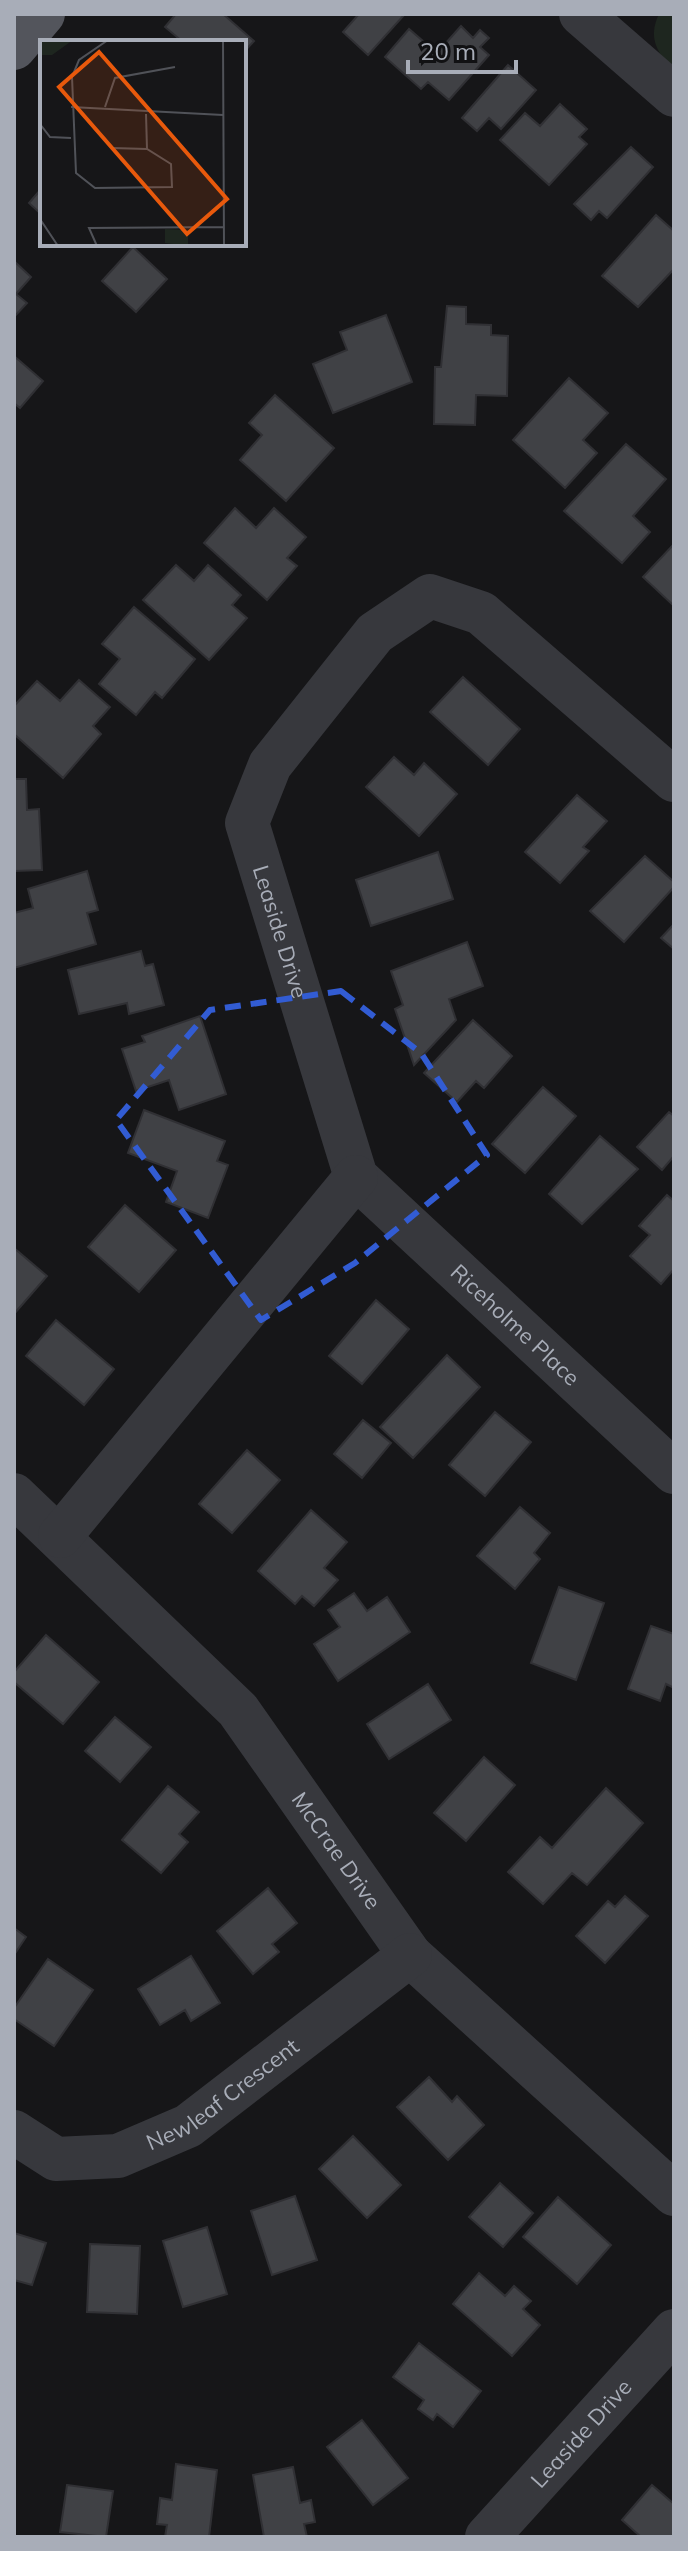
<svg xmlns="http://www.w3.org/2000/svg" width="688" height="2551" font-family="Mulish,sans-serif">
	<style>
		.green { fill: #1e261f }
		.building { fill: #404145; stroke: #303034; stroke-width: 2 }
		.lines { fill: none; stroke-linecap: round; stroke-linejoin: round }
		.minor { stroke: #37383d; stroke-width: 44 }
		.major { stroke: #53555c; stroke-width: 44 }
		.marked { fill: none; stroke: #325cd3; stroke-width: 6; stroke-dasharray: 16 10; stroke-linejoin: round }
		.labels { text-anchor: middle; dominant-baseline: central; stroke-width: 6; stroke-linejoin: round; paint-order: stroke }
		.street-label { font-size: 22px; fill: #a8adb8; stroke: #111113 }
		.inset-road { fill: none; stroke: #505258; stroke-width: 2 }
		.view { fill: #e8590c; fill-opacity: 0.15; stroke: #e8590c; stroke-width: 4 }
		.inset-edge { fill: none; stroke: #a8adb8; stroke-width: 4 }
	</style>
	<rect width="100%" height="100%" fill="#161618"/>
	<!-- green -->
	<path class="green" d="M659,14H674V72C658,53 647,39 659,14Z"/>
	<!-- building -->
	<path class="building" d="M176,14H223L254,41L244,52V42H183L165,27Z
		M359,14H405L368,55L343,32Z
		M461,26L473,38L480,30L489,38L480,47L489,55L449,100L428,82L421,89L385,57L409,29L437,53Z
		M508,65L536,90L501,129L489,118L477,131L462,118Z
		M560,104L587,129L579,137L587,144L549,185L500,140L525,113L540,126Z
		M631,147L653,167L607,218L599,211L591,220L574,204Z
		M42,188V215L29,203Z
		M656,215L674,231V269L638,307L602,276Z
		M133,247L167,279L136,312L102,281Z
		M14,261L31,277L16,294L27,303L14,317Z
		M447,306L466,307V324L491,325V335L508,336L507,396L476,395L475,425L434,424L435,367H441Z
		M386,315L412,382L333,413L313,364L347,350L340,332Z
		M14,356L43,381L20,408L14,403Z
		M569,378L608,413L583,440L597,453L565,488L513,440Z
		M275,395L334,448L286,501L240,460L262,435L249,423Z
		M626,444L666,479L633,516L650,532L622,563L564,511Z
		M235,508L256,528L274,508L306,537L287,558L297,566L267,600L204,543Z
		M674,544V606L643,577Z
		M176,565L194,581L208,565L241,595L232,605L247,618L209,660L143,600Z
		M134,607L195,659L162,698L155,692L136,715L99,684L120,659L102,644Z
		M463,677L520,729L488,765L430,712Z
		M79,680L110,707L93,726L101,734L63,778L14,734V706L37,681L60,701Z
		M394,757L414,775L424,763L457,794L419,836L366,787Z
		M14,779H26L27,810L39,809L42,870L14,871Z
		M577,795L607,821L583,847L589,851L560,883L525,852Z
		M438,852L453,899L371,926L356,880Z
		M645,856L674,882V887L624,942L590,911Z
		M87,871L98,910L87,913L96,944L14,968V913L33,908L28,889Z
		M674,924V949L661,938Z
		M467,942L483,986L449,999L456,1020L414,1065L395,1009L403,1005L391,971Z
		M141,951L145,966L153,964L164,1005L129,1014L127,1003L79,1014L68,970Z
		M200,1016L226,1094L179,1110L169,1080L136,1091L122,1049L145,1042L142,1036Z
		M473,1020L512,1056L484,1088L476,1081L457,1102L424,1073Z
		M543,1087L576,1116L525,1173L492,1144Z
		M144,1110L225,1141L217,1161L228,1165L208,1218L166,1202L177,1171L128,1153Z
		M669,1112L674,1116V1156L662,1170L637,1147Z
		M600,1136L638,1169L582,1224L549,1194Z
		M667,1195L674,1201V1269L661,1284L630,1256L650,1235L639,1226Z
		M125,1205L176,1250L139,1292L88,1247Z
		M14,1248L47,1276L14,1314Z
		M376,1300L409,1329L362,1384L329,1356Z
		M56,1320L114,1369L84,1405L26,1356Z
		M447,1355L480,1387L413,1458L380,1427Z
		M495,1412L531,1442L485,1496L449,1465Z
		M363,1420L391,1443L362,1478L334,1454Z
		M247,1450L280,1480L232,1533L199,1504Z
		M520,1507L550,1533L534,1553L540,1559L515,1589L477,1556Z
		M311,1510L347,1542L324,1568L338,1580L314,1606L302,1596L295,1604L258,1571Z
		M559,1587L604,1603L576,1680L531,1663Z
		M354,1593L367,1611L387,1597L410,1632L338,1681L314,1644L340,1627L328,1610Z
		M651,1626L674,1634V1688L666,1684L660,1701L628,1689Z
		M46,1635L99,1682L63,1724L14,1682V1672Z
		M428,1684L451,1720L389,1759L367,1724Z
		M115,1717L151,1747L120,1782L85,1751Z
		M484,1757L515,1785L466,1841L434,1813Z
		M168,1786L199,1812L179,1834L188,1842L161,1873L122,1840Z
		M606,1788L643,1823L587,1885L572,1873L543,1904L508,1872L540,1837L552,1848Z
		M268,1888L297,1923L272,1944L279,1952L253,1974L217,1931Z
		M625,1896L648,1916L605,1963L576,1936L608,1901L615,1907Z
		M14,1928L26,1937L14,1955Z
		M191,1956L220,2003L191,2021L185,2010L160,2025L138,1989Z
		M48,1959L93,1990L54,2046L14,2019V2008Z
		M429,2077L452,2102L457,2096L484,2125L448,2160L397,2107Z
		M353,2136L401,2185L367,2218L319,2169Z
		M500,2183L533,2213L503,2247L469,2217Z
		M295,2196L317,2260L272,2275L251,2211Z
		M558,2197L611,2245L577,2284L523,2237Z
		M207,2227L227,2294L183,2307L163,2241Z
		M14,2233L46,2243L32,2285L14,2280Z
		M90,2244L140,2246L137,2314L87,2312Z
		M479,2273L505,2296L514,2286L531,2301L523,2309L540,2325L512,2356L453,2304Z
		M419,2343L481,2391L453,2427L437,2414L433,2420L418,2409L424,2400L393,2377Z
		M362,2420L408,2478L373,2505L327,2447Z
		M176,2464L217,2470L209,2537H165L167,2525L157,2524L160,2498L172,2500Z
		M293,2467L300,2503L311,2500L315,2522L304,2524L307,2537H264L253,2475Z
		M67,2485L113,2491L106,2537L60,2532Z
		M652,2485L674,2504V2537H641L622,2520Z"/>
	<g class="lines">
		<!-- minor -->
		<g class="minor">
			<path d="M581,14L674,95"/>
			<path id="s1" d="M674,780L481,613L430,596L375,633L270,765L247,823L356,1177L674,1472"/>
			<path id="s2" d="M14,1495L238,1710L410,1955L674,2194"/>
			<path d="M60,1536L356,1177"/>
			<path id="s3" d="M14,2132L56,2159L118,2156L188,2126L410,1955"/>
			<path id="s4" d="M487,2537L674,2331"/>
		</g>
		<!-- major -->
		<path class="major" d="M14,48L43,14"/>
	</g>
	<!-- marked area -->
	<path class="marked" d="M341,991L421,1053L487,1155L355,1263L261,1320L116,1120L210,1010Z"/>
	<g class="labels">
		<!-- street labels -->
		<g class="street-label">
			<text stroke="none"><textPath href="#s1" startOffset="720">Leaside Drive</textPath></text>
			<text stroke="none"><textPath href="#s1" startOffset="1194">Riceholme Place</textPath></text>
			<text stroke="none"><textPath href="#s2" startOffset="482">McCrae Drive</textPath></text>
			<text stroke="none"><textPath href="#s3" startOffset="234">Newleaf Crescent</textPath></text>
			<text stroke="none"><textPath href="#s4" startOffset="140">Leaside Drive</textPath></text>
		</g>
	</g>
	<!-- overview -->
	<g transform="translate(40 40)">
		<rect width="206" height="206" fill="#161618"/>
		<path d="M0,0H33L12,15H0ZM125,189L148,190V206L125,203Z" fill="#1e261f"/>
		<path class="inset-road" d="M68,0L39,20L32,37L36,133L55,148L132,147L131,124L107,109L72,108M183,0L184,206M31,67L183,75M65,67L75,38L135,27M106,74L107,109M0,84L10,97L31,98M0,179L18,206M57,206L49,188L184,187"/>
		<path class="view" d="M59,12L187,159L147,194L19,47Z"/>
		<rect width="206" height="206" class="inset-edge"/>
	</g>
	<!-- border -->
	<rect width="688" height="2551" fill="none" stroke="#a8adb8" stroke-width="32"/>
	<!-- scale -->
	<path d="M408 60v12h108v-12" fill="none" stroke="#a8adb8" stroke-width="4"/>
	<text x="420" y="60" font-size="24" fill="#a8adb8" stroke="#111113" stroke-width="6" paint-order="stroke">20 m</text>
</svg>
